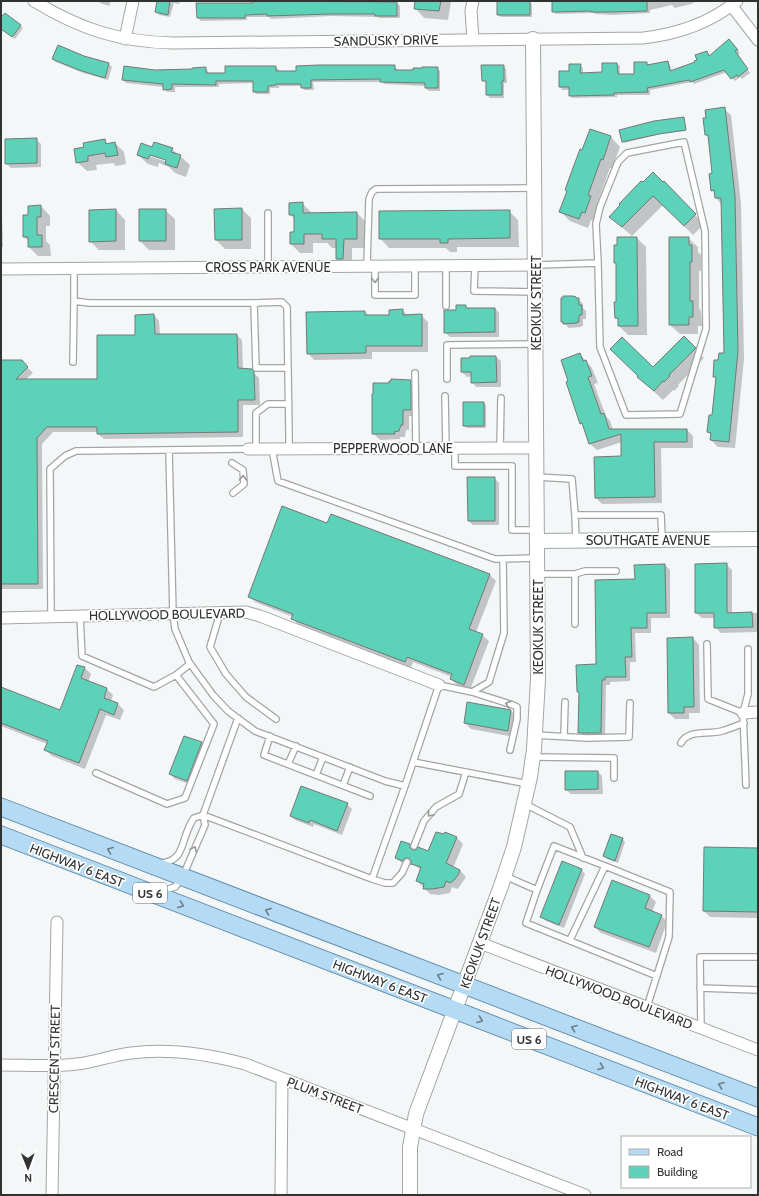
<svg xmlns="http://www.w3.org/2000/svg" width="759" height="1196" font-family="Cabin,sans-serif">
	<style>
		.shadow { fill: #0003; fill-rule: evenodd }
		.building { fill: #5cd2b8; stroke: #747877 }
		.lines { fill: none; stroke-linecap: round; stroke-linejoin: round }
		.service-casing { stroke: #a2a5a6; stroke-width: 8 }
		.minor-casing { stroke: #a2a5a6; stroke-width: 13 }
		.tertiary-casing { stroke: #a2a5a6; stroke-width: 16 }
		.primary-casing { stroke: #668fac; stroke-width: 19 }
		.service { stroke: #fff; stroke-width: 5.5 }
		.minor { stroke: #fff; stroke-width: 11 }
		.tertiary { stroke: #fff; stroke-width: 14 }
		.primary { stroke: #b4daf4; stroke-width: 17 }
		.oneway { stroke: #989898 }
		.oneway2 { stroke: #6c7e89 }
		.labels { text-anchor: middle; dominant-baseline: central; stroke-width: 3.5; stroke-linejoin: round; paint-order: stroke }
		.shield { fill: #fff; stroke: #6f7070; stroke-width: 1 }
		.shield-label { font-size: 12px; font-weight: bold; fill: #313232 }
		.street-label { font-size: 13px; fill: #313232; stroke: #fff }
	</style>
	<rect width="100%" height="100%" fill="#f3f7f7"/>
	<!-- shadow -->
	<path class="shadow" d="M95,1H111L109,6Z
		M157,1H180L179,4L174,3L170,17L159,15L156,12Z
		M286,1H369L371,3H397L400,6V18H379L377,17L332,16L271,19L269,17H247V20L201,21L198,18L254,4Z
		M416,1H451L448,20L424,18L415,8Z
		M498,1L529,2L532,4V17H501L498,15Z
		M553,1H697L691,4L675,8L672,5L650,10V13L613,15L595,14L594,13L556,14L553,11Z
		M1,19L20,25L23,28L15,39L1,29Z
		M732,43L740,53L738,55L750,73L742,79L740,77L735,81L727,72L694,84L692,82L650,90V95H617V97L572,98L570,95V90H563L560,87L570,72L580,65L583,68V74L603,73L617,64L620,66V75H635L646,63L649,66L668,62L670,65L672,71L696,62L706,52L710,56Z
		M84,57L109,64L112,67L108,80L83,73L56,62L53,59Z
		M394,66L397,69V71H414L437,68L440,71V91H429L426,88V86L384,84L382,82H313L314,90H304L302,86H279V88H270V94H257L254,92V83L219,84V87H175V92H167L164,89V87L126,83L123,80L155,70H193L205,68L208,71V74H226L276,67L279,70V72Z
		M503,66L506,69L507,83H504V98H490L487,95V83L483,80Z
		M724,109L731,115L741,203L744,359L735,448L718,447L711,440V435L708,432L713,416L717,379L714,376L719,361L725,354L722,205L716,198L715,193L712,190L713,174L709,138L706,135Z
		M684,118L686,131L660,134L624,143L623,142Z
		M591,130L611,137L620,147L612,168H610L597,204L599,206L594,221L591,220L588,228L570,221L561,212Z
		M36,139L41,144V167L11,168L6,163Z
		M104,140L108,144L115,143L124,152L126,164L116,166L113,163L96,165L97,170L87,171L77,162L85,148Z
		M153,148L172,149L180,156L190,165L186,177L175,173L169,167L159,163L158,167L148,164L138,155ZM149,154L171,161V163L149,156Z
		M641,183L695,215L704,224L693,235L663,205L632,236L610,217Z
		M303,204L312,213H357L366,222V248H352V268H346L337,259V248H332L327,243H313V253H300L291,244V233H295V219L290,214Z
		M41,206L50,216V226H46V241L50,245L51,256H38L29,247V241L24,237L29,216Z
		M242,209L251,218V249H225L216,240L215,210Z
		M116,210L125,220V250H99L90,241Z
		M165,210L175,219V250H149L140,241Z
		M509,211L518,220L519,247H457V252H450L446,248H389L380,238Z
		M1,214L2,216L3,247H1Z
		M637,238L646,247L647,335H628L619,326V321L616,318L617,302V264L615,262Z
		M670,238H688L698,247V252L701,255V271H699V308L701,311L702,326H698V334H680L670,325Z
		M576,297L583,304V308L586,311V319H583V326H581V327L569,328L562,321Z
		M465,306L468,309L495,308L499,313V337H450L445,332L457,311Z
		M402,310L408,316L421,315L428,322V352H372V359L314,360L308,353L365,312L369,316H390Z
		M154,315L159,321L160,335H237L242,340L243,369L251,370L259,378L260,405H243V437L104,439L98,434V432H53L42,444L43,589H1V361H21L33,373L25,380H98Z
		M684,338L704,358L678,385L679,386L674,391L673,390L663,400L638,377L653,369Z
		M580,354L592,368L598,383L594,384L606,416L610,421L613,430H687L693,436V448H661L662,503L602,504L596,498L622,457V442L597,450L590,444L585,428L581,423L569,382Z
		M471,357H496L501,361V387H476L472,382V376L467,377L462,372Z
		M410,381L417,387V416H409V430H406L405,437H400V439L380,440L373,433L390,384L392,382Z
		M483,403L486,405V428H467L464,426Z
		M494,478L499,483V525H473L469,521Z
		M726,564L732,570V613H758V632L721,633L715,627V618H702L696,613V565Z
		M665,565L670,570V618H651V633H635L636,662H630V681L610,682V685H606L605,738H584L580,733V694L578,691L597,665L636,580L635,566Z
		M490,575L496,581L476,632L482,635L489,641L470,690L457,685L451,679L452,677L413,662L411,668L299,625L293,619V617L255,602L249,596Z
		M693,638L699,645L700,713H689V719H675L669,713L668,639Z
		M85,668L91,674L88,682L107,689L113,695L111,701L118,704L124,710L120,720L106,715L85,769L52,756L45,750L47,744L1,726V688L60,711Z
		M511,711L517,717L514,737L471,729L465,723Z
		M201,743L206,748L192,785L175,779L170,774Z
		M598,772L602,776L603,794H571L566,790Z
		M347,804L352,809L342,835L314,824L313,827L295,820L291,816Z
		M445,834L457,838L463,844L453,868L460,870L466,877L460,886L457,889L452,887L450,893L439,895L430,894L417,881L421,870L413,864L409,866L403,864L396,858L410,845L415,851L429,852Z
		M611,835L623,839L625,842L618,863L607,859L604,856Z
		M758,849V918L710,917L704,911Z
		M581,869L585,874L564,928L546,921L541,917Z
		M650,896L656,902L652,912L661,915L667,922L656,953L601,933L595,927Z"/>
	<!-- building -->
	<path class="building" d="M157,1H170L168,15L155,12Z
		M253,1L397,2V16H375V14H329L267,16V14L245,15V18H197L196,3H253Z
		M415,1H441L439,11L414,9Z
		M497,1H530V15H497Z
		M552,1H647V11L610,12H591V11L552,12Z
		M5,13L21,25L12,37L1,29V17Z
		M729,39L738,50L735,51L748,69L738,77L737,75L731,79L724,70L690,82L689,80L647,88L648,92L614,93V95L569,96V87H559V71H569V64H581L580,73L602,72V63H617L618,74H634V62H647V65L668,61L670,71L695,62L694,61L697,60L695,55L707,51L709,56Z
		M58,45L84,56L109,63L105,78L79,70L52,59Z
		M319,65H395V70H413V68H422V67H438V88H425V83L380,82V79L311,80V88H301V84H276V85L268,86V92H253V81H216V85L172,84V89L163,90V84L122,80L124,66L155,70L192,69V68L206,67V73H225V66H276V71H296V66Z
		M481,65H504V81H502V95H486V81H482Z
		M725,107L735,196L738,352L729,442L710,440L711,433L707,432L709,415H712L716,377H713L714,360H718L719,353H724L721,198H715L714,190L711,191L709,174L712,173L708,135H705L703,118H706L705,110Z
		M684,117L686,130L659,134L622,142L619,130L654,121Z
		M590,129L611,136L603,160L601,159L588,195L591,196L585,213L582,212L579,219L559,212L567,191L565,190L570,176L580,149L582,150Z
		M37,138V163L5,164V139Z
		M105,139L106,144L115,142L118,155L106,157L105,153L88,156V161L76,163L74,149L84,147L83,143Z
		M154,142L173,148L171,152L181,155L177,168L165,164L166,160L150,155L148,159L137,155L141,143L152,147Z
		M653,172L663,182L664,181L696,214L684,226L653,196L622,227L609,217L620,205L619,204L641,181L643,182Z
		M303,202V213L357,212V239H344L343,259H336V239H322V234H304V244H290V232H294V215H289V203Z
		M41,205V217H37V235H42V247H28V237H23V215H28V206Z
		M242,208V240H215L214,209Z
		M116,209V241L89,242V210Z
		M139,209H166V241H139Z
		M510,210V238L448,239V243H440V239H379V211Z
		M617,237H637L638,326H618V318H615L614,302H616V263H614V245H617Z
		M669,237H689V245H692V262H690V301H693V317H689V325H669Z
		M563,296H573L576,297V298H579V305H582V315H579V322H577V323L563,324V322H561V298H563Z
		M456,305H466V308H495V332L444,333V310H456Z
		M403,309V315L422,314V346H366V353L307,354L306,312L365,311V315H389V310Z
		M154,314L155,334H237L238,368L252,369L254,372L255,400H238V432L97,434V427H47L37,438L38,584H1V360H22L28,367L16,379H97V335H135V315Z
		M684,336L696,348L669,375L670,376L664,382L663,381L654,391L637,377L638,376L610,349L622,337L653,367Z
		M580,353L583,361L586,360L592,376L588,377L601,414L604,413L609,429H687V442H654L655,497L595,498L594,457L621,456V434L589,444L582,423L580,424L566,382L568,381L561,360Z
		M470,356H496L497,382L471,383V372H461V358H470Z
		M391,379L411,380V410H403V425H401L399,431L394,432L395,434H372V394H373V383H389V381H391Z
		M463,402H484V426H463Z
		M467,477H495V521H468Z
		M282,506L327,523L331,514L490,574L469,629L483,634L464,685L450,679L452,674L407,657L405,662L291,619L293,614L248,597Z
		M727,563V613L752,612L753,627L714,628V613H695V564Z
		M665,564L666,613H647V628H631L632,657H625L626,677H605V680H602L601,733H578L579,692H577L576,665L596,664L595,580L635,579L634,565Z
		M693,637L694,707H684V713H668L667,638Z
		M77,665L85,667L81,678L107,688L104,698L118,703L114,715L100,709L79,763L44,750L48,741L1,723V687L60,710Z
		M467,702L511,710L508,731L464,723Z
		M184,736L202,742L187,781L169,774Z
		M565,771H598V789L565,790Z
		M301,786L348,803L337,831L310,820L309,823L290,816Z
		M436,832L444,834L445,832L457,837L446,863L460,870L458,875L454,880L450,883L446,881L444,887L432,889H423L424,884L416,881L421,867L411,864V860L408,858H405L403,861L395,858L401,841L410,844V848L413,850H416L418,847L428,851Z
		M611,834L623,838L615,861L603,856Z
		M704,847L758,848V912L703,911Z
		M562,861L582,869L559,925L540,917Z
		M612,880L650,895L645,908L662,915L649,947L594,927Z"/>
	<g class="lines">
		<!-- service casing -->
		<g class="service-casing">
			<path id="service" d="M268,213V267
				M475,265L474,291L535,292
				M536,265L598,263L600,347L626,415L680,414L706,329L705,231L684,142L627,153L618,162L600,207L596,224L598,263
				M367,266L369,199L372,192L376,189L534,188
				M375,266V295H415V266
				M74,269V301L89,303H254
				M446,306V265
				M73,362L74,301
				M288,368H256L254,303L282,302L287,307L289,433V449
				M415,373L416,448
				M447,379V345L536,344
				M445,396L446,448
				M455,448V466H512V530H537
				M500,448L501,398
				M256,449V413L268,404H288
				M272,449L278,481L495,559L537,558
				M169,451L173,614L175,629L189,662L213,695L228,711L255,731L385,781L405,786L439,685L472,692L489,682L504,633L503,559
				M232,463L243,470L244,484L233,493
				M537,477L572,479L575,515H661L662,539
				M575,515L576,540
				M538,574H575V624
				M575,574L585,571H616
				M220,613L210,647L226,674L246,697L276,719
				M51,616L50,469L65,456L76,451L248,449
				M80,616L82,656L154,687L176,675L190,664
				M707,644L708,699L743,713
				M472,692L513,705L517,707V719L510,750
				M535,735L588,738L629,737L630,703
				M270,736L264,755L370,796
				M564,736L565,702
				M681,743C688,729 708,735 722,731C729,729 736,726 744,723
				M533,757L614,758V778
				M413,762L528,784
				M288,764L296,746
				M96,773L167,804L185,798L214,724L176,675
				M316,775L323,757
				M343,785L350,767
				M746,785L743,713L748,694V649
				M525,804L570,827L583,858
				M414,846L424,821L436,807L459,794L466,772
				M161,863C181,861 181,848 187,832C189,827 191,822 194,818L203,815L372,879L405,786
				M605,866L670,892L669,937L647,1007
				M505,876L537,890L526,923L657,976
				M372,879L385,883H393L402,873L407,862
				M537,890L554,846L605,866L570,940
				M161,891L175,887L182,878L205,825L203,815L238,718
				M700,988L758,990
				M701,1028L700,957H758"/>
		</g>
		<!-- minor casing -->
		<g class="minor-casing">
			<path id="minor" d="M34,1C80,29 119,42 173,43L643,38C678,34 709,24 737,1
				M473,1L471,11L473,39
				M731,5L758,40
				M125,39L133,1
				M1,269L535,265
				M248,449L537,448
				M1,618L246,612L260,616L439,685
				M743,713L758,712
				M480,943L758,1050
				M1,1065C26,1065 52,1067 77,1064C95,1062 113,1055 131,1053C170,1048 208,1054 245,1064L585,1195
				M52,1195L57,922
				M281,1195L282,1079"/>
		</g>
		<!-- tertiary casing -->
		<g class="tertiary-casing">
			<path id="tertiary" d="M537,541L758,539
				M410,1195V1147L416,1114L501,886L514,847L530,777L534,749L538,679L533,39"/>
		</g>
		<!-- primary casing -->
		<g class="primary-casing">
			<path id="primary" d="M1,807L758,1098
				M1,835L758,1127"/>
		</g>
		<!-- service -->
		<use href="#service" class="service"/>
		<!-- minor -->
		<use href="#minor" class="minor"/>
		<!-- tertiary -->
		<use href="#tertiary" class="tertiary"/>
		<!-- primary -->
		<use href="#primary" class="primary"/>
	</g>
	<!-- one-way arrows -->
	<defs><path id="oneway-chevron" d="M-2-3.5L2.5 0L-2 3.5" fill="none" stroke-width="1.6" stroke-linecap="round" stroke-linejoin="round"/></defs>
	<g class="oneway">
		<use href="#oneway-chevron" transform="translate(375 280) rotate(89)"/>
		<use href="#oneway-chevron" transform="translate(243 478) rotate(-89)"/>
		<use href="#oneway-chevron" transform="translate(508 704) rotate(-161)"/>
		<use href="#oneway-chevron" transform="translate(430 814) rotate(130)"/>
		<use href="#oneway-chevron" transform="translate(194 849) rotate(-66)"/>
	</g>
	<g class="oneway2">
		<use href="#oneway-chevron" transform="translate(110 850) rotate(-159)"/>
		<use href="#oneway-chevron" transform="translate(181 905) rotate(21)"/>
		<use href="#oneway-chevron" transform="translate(268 911) rotate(-159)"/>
		<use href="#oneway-chevron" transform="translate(440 976) rotate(-159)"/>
		<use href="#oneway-chevron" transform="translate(480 1020) rotate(21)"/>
		<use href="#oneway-chevron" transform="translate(574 1028) rotate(-159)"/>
		<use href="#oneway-chevron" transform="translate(601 1067) rotate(21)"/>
		<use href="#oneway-chevron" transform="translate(721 1085) rotate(-159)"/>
	</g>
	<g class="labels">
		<!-- shield labels -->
		<g class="shield">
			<rect x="133" y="883" width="34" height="20" rx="3"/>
			<rect x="512" y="1029" width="34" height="20" rx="3"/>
		</g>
		<g class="shield-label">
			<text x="150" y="893">US 6</text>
			<text x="529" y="1039">US 6</text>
		</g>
		<!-- street labels -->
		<g class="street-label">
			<text transform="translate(386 40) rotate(-1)">SANDUSKY DRIVE</text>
			<text x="268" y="267">CROSS PARK AVENUE</text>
			<text transform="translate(536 303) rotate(-90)">KEOKUK STREET</text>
			<text x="393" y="448">PEPPERWOOD LANE</text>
			<text x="648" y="540">SOUTHGATE AVENUE</text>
			<text transform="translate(167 614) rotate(-1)">HOLLYWOOD BOULEVARD</text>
			<text transform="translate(538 627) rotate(-90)">KEOKUK STREET</text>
			<text transform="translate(77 865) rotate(21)">HIGHWAY 6 EAST</text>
			<text transform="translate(480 943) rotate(-70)">KEOKUK STREET</text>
			<text transform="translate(380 981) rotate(21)">HIGHWAY 6 EAST</text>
			<text transform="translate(619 997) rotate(21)">HOLLYWOOD BOULEVARD</text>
			<text transform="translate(54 1059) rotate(-89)">CRESCENT STREET</text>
			<text transform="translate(325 1095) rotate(21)">PLUM STREET</text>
			<text transform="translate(682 1098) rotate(21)">HIGHWAY 6 EAST</text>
		</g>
	</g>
	<!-- border -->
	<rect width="759" height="1196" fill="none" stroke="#313232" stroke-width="4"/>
	<!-- legend -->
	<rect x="621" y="1136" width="130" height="52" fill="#ffffff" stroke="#adadad"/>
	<rect x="629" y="1149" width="20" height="6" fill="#b4daf4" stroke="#adadad"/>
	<text x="657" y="1156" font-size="12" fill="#313232">Road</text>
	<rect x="629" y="1166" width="20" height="12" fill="#5cd2b8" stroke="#adadad"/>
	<text x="657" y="1176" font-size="12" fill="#313232">Building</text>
	<!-- north arrow -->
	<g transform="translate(28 1168) rotate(179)" stroke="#ffffff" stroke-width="3" paint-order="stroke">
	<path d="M0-3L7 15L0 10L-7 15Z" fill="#313232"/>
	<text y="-6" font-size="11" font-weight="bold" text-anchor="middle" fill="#313232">N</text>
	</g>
</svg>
